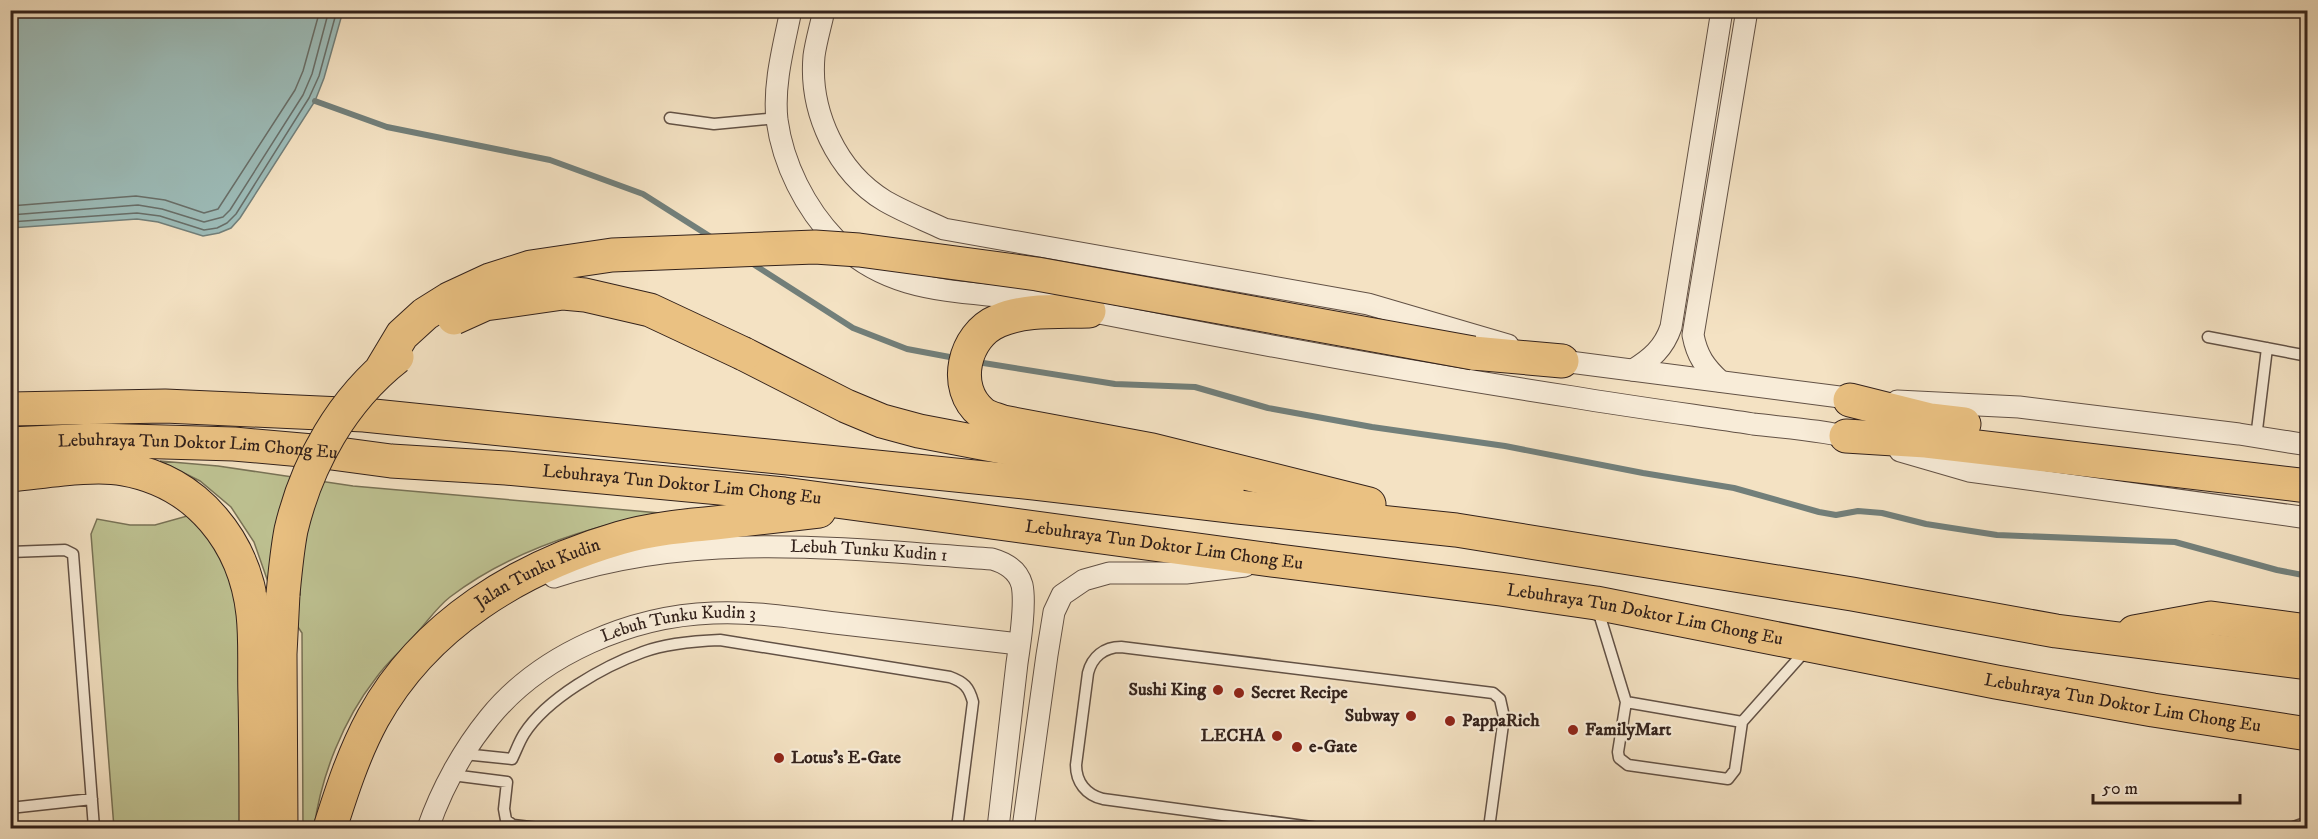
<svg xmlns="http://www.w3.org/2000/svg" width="2318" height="839" font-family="'IM FELL DW Pica',serif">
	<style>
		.green { fill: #bec292; stroke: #787256; stroke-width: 1.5 }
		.water { fill: #9dbdba; stroke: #727f7a; stroke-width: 1.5 }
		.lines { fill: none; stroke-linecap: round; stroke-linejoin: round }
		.shore { stroke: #686f6a; stroke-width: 1.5 }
		.stream { stroke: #727f7a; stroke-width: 6 }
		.lane-casing { stroke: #625145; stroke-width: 13 }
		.street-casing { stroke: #625145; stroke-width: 23 }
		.highway-casing { stroke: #32211b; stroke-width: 35 }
		.lane { stroke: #f8ecd8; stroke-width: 10 }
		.street { stroke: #f8ecd8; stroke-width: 21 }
		.highway { stroke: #eac182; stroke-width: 33 }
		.highway-bridge-casing { stroke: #32211b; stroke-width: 35; stroke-linecap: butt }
		.highway-bridge { stroke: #eac182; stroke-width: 33 }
		.poi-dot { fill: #8f2418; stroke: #f8ecd8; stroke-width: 2 }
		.labels { text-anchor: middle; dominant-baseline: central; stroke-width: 4.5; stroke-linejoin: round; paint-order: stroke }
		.street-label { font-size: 18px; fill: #32211b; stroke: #f8ecd8 }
		.poi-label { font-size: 18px; font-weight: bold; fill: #32211b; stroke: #f8ecd8; text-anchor: start }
	</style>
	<rect width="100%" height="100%" fill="#f4e2c3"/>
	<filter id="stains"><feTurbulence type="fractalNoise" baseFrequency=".00333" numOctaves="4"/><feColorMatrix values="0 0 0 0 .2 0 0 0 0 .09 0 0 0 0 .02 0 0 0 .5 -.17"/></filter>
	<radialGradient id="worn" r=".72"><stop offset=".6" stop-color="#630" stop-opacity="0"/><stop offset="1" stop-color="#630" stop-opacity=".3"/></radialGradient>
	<!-- green -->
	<path class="green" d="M160,461L218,466L353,486L660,513C587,527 510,551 450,597C437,607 427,622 416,634C403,649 387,662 376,678C343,720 321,776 314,828H303L302,633L268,582L254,542L231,507L200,481Z
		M187,516L213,540L235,590L240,648L242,828H114L91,534L97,519L130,525H155Z"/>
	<!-- water -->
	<path class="water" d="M11,10H343V11L324,78L315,101L240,218L231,228L219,233L203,236L158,222L137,219L11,228Z"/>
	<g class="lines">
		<!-- shore -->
		<path class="shore" d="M10,206L136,196L165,200L204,213L218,209L295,90L303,71L320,10
			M10,215L138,205L162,209L204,222L223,217L230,210L303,95L312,74L329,10
			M10,222L137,213L160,216L204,230L217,228L227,223L236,214L309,98L319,76L337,10"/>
		<!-- stream -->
		<path class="stream" d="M315,101L387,127L550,160L643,194L714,239
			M750,262L853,328L907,349L955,358
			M977,362L1115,384L1195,387L1268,408L1372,427L1505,446L1643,473L1734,488L1819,512L1836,515L1858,511L1882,513L1926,524L1997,535L2175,542L2277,570L2308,576"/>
		<!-- lane casing -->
		<g class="lane-casing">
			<path id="lane" d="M670,118L714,124L777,118
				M2208,337L2308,356
				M2256,438L2267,348
				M10,552L65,550L73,554L94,828
				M1597,607L1626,702L1742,722L1807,649
				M1626,702L1618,752L1619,758L1628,765L1728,779L1735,770L1742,722
				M464,754L512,759C516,751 519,742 524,734C547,698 604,666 643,652C667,643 695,641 720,640L950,677C964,682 969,687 973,702L957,828
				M452,775L507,782L504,809L506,820L513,825L539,828
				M10,808L92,799
				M1319,828L1103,799C1086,795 1076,782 1076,765L1088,673C1092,657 1104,647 1121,647L1493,693L1500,699L1504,717L1489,828
				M2291,828L2308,822"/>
		</g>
		<!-- street casing -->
		<g class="street-casing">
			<g id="street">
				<path d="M791,10C784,45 773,84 777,120C783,164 805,208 836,240C896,301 973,288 1049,303C1223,338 1398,370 1573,397C1633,407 1693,415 1753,424C1787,428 1823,430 1856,439"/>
				<path d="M824,10C821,25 816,41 814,56C809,112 837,172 885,201C904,212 925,220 944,229L1368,304L1508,345"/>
				<path d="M1552,358L1562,361L1863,400"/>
				<path d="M1633,370C1651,359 1664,348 1671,327L1722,10"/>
				<path d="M1720,381C1705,367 1697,356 1693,335L1747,10"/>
				<path d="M1897,401L2019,407L2239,434L2308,445"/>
				<path d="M1900,451L1969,471L2308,518"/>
				<path id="s1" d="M554,577C695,530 846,549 992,559C1006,563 1018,570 1022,585C1026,604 1020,643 1017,663C1011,718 1004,773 998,828"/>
				<path id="s2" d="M428,828C441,790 463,750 489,718C541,654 631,616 713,613C754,611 794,618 835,623C896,630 958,637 1019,644"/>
				<path d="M1023,828L1047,655L1054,612L1062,595L1084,580L1109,573H1186L1245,566"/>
			</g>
		</g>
		<!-- highway casing -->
		<g class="highway-casing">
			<g id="highway">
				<path d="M1089,311C1059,312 1025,309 998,321C964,335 951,388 982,413C988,418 996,419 1003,422L1152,450L1369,504"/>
				<path d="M1473,353L1562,361"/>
				<path d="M744,354L846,406L882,421L919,431L1092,464L1228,485"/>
				<path d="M1850,400L1930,420L1964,424"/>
				<path d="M10,409L165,406L364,415L1034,483L1238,507L1456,530L1852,594L2056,631L2308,663"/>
				<path d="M1846,436L1926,441L2308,486"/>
				<path id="s3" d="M10,444L95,440L234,444L324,452L391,461L506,468L784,494L1279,561L1500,589L1596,603L1996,682L2153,710L2308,734"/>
				<path d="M10,475C43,472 93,463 124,469C198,482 245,542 253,614C256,641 254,669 255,696C256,740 256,784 256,828"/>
				<path d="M2134,632L2211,618L2308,631"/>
				<path d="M281,828L280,654L283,594"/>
				<path id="s4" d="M330,828C342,790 354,753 373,718C425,624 520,567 620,538C651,529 683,526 715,523C750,519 784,515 819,511"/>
			</g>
		</g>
		<!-- lane -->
		<use href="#lane" class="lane"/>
		<!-- street -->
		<use href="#street" class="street"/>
		<!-- highway -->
		<use href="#highway" class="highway"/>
		<!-- highway-bridge casing -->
		<g class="highway-bridge-casing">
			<path id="highway-bridge" d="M454,318L485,304L563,293L585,295L650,310L744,354
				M381,370L402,335L425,314L449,299L490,280L531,267L612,255L815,247L859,250L1037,274L1473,353
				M283,594C285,573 287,551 291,530C307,463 342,400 397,357"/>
		</g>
		<!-- highway-bridge -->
		<use href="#highway-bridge" class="highway-bridge"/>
	</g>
	<!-- markers -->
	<g class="poi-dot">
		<circle cx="1218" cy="690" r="6"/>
		<circle cx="1239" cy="693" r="6"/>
		<circle cx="1411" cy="716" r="6"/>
		<circle cx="1450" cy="721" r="6"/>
		<circle cx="1573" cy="730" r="6"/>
		<circle cx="1277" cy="736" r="6"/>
		<circle cx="1297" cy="747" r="6"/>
		<circle cx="779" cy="758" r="6"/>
	</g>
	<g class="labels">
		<!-- street labels -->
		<g class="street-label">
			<text stroke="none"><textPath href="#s3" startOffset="188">Lebuhraya Tun Doktor Lim Chong Eu</textPath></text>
			<text stroke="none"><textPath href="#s3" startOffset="674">Lebuhraya Tun Doktor Lim Chong Eu</textPath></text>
			<text stroke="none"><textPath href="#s3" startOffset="1160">Lebuhraya Tun Doktor Lim Chong Eu</textPath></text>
			<text stroke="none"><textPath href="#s1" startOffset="318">Lebuh Tunku Kudin 1</textPath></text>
			<text stroke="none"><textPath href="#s4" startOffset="342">Jalan Tunku Kudin</textPath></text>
			<text stroke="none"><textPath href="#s3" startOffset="1646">Lebuhraya Tun Doktor Lim Chong Eu</textPath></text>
			<text stroke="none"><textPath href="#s2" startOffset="345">Lebuh Tunku Kudin 3</textPath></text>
			<text stroke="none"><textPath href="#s3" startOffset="2132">Lebuhraya Tun Doktor Lim Chong Eu</textPath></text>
		</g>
		<!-- poi labels -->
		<g class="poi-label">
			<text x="1206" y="690" text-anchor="end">Sushi King</text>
			<text x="1251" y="693">Secret Recipe</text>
			<text x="1399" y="716" text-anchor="end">Subway</text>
			<text x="1462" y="721">PappaRich</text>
			<text x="1585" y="730">FamilyMart</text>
			<text x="1265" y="736" text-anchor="end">LECHA</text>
			<text x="1309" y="747">e-Gate</text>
			<text x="791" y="758">Lotus's E-Gate</text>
		</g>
	</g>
	<!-- margin -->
	<rect width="2318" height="839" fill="none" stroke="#f4e2c3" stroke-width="36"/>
	<rect x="12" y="12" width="2294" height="815" fill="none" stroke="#32211b" stroke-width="3"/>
	<rect x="18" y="18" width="2282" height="803" fill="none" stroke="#32211b" stroke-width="1.5"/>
	<!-- scale -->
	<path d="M2093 794v9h147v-9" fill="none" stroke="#32211b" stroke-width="3"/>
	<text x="2102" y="794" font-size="18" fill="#32211b" stroke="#f8ecd8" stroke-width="4.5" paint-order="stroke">50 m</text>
	<rect width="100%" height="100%" filter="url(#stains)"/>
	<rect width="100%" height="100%" fill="url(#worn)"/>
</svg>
